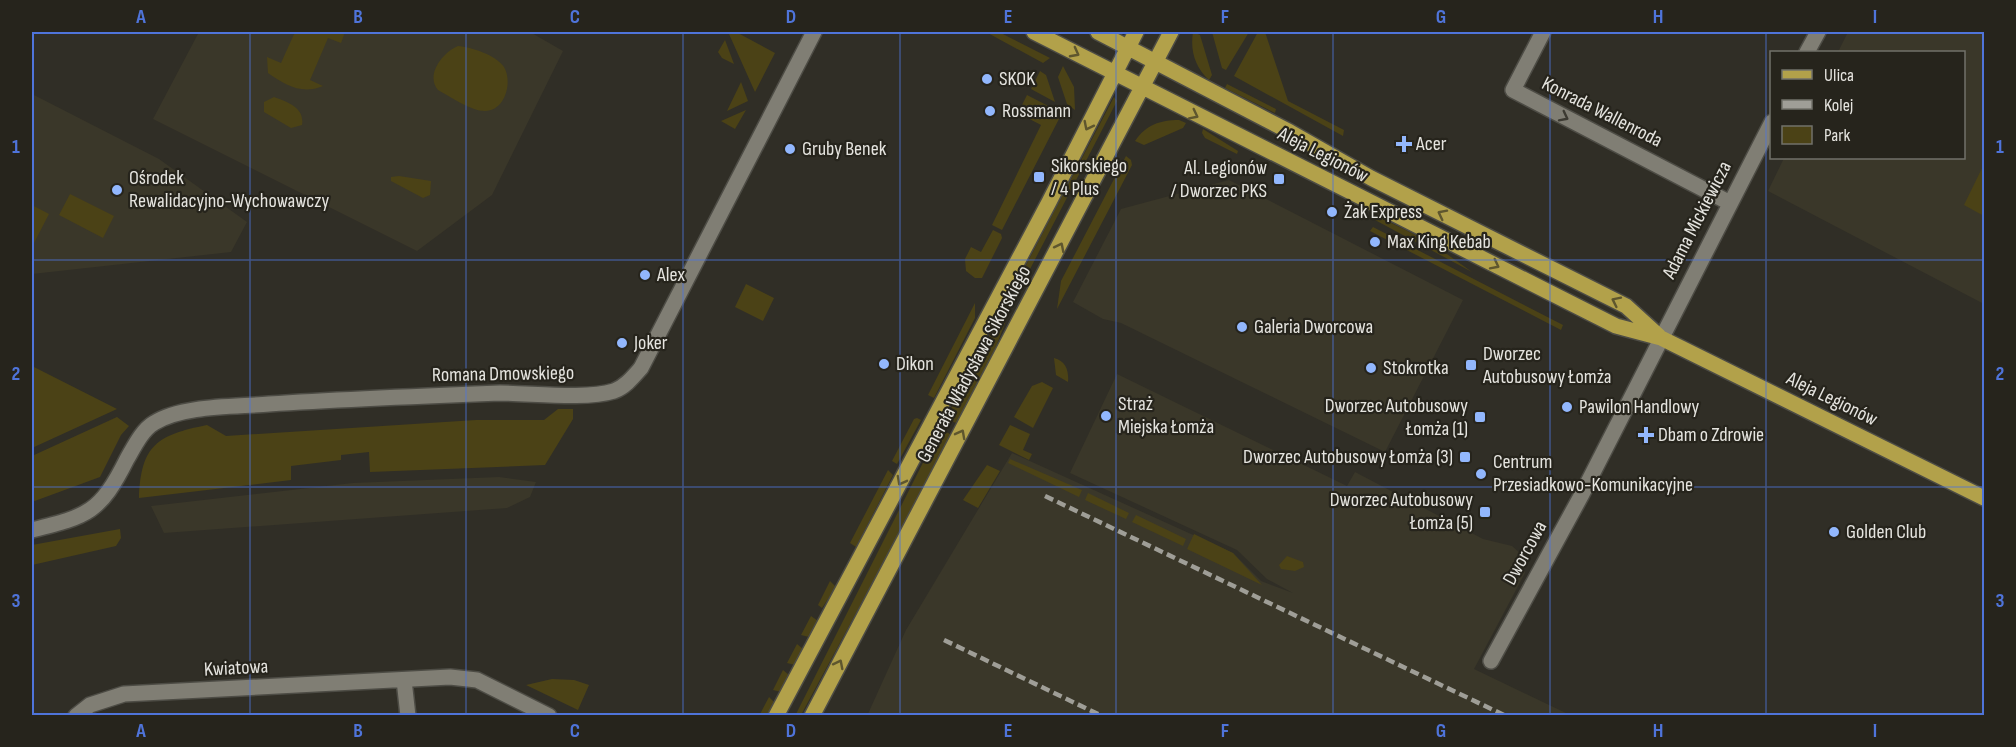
<svg xmlns="http://www.w3.org/2000/svg" width="2016" height="747" font-family="'Sofia Sans Condensed',sans-serif">
	<style>
		.built { fill: #3a3729 }
		.green { fill: #4b4216 }
		.lines { fill: none; stroke-linecap: round; stroke-linejoin: round }
		.minor-casing { stroke: #4d4c45; stroke-width: 18 }
		.major-casing { stroke: #4d4c45; stroke-width: 18 }
		.minor { stroke: #807e74; stroke-width: 15 }
		.major { stroke: #b2a14a; stroke-width: 15 }
		.rail { stroke: #9f9e97; stroke-width: 4.5; stroke-dasharray: 9 4.5; stroke-linecap: butt }
		.oneway { stroke: #5e562e }
		.oneway2 { stroke: #3c3a32 }
		.grid { fill: none; stroke: #4f74da; stroke-width: 1.5; stroke-opacity: 0.55 }
		.poi-dot { fill: #92b7fd; stroke: #26241c; stroke-width: 2 }
		.labels { text-anchor: middle; dominant-baseline: central; stroke-width: 4.5; stroke-linejoin: round; paint-order: stroke }
		.poi-label { font-size: 20px; fill: #e5e4df; stroke: #26241c; text-anchor: start }
		.street-label { font-size: 20px; fill: #e5e4df; stroke: #26241c }
		.neatline { fill: none; stroke: #4f74da; stroke-width: 2 }
		.grid-label { font-size: 20px; text-anchor: middle; font-weight: bold; fill: #4f74da }
	</style>
	<rect width="100%" height="100%" fill="#302e26"/>
	<!-- built -->
	<path class="built" d="M199,32H530L563,51L492,195L417,251L153,119Z
		M1848,32H1984V304L1768,191L1784,158H1964V52H1838Z
		M32,94L159,159L247,222L231,252L32,274Z
		M1229,180L1463,300L1385,452L1121,323L1103,319L1073,302L1121,209Z
		M1117,374L1347,486L1355,472L1483,539L1512,546L1521,554L1525,573L1474,669L1570,715L867,716L906,630L1012,453L1233,553L1261,581L1293,593L1267,579L1237,550L1070,473Z
		M499,477L536,482L530,497L507,508L164,533L151,506L353,483Z"/>
	<!-- green -->
	<path class="green" d="M295,32H345L341,43L328,38L310,80L323,86C302,95 285,85 268,73L267,57L281,63Z
		M730,32H736L775,53L755,92L729,34Z
		M986,32H999L1050,58L1043,63Z
		M1193,32L1200,35L1212,75L1209,80C1195,67 1190,51 1193,32Z
		M1212,32H1249L1226,70L1222,68Z
		M1258,32H1265L1288,101L1344,130L1343,136L1234,76Z
		M725,40L734,64L722,58L718,52Z
		M458,46C471,47 496,55 504,67C513,82 505,111 485,111C471,111 451,97 438,90C425,75 443,52 458,46Z
		M1063,66L1074,87L1075,110L1067,104L1058,77Z
		M1040,71L1046,75L1055,102L1031,89Z
		M741,82L748,101L727,111Z
		M1227,84L1276,109L1275,113L1225,88Z
		M1027,95L1058,111L1060,117L1002,230L992,225L1041,125L1018,113Z
		M274,97C288,102 305,108 302,125L291,128L264,112V102Z
		M1114,97L1117,101L1013,302L993,355L958,424L946,418Z
		M746,110L735,129L721,121Z
		M1179,120L1186,123L1183,128L1144,145L1135,141C1146,125 1160,120 1179,120Z
		M1203,129L1238,151L1237,154L1205,138L1202,133Z
		M1126,156L1131,160L1132,165L1057,309L1061,281Z
		M1984,164V216L1964,205Z
		M399,176L431,181L430,195L423,198L391,181V177Z
		M70,194L114,216L103,238L59,215Z
		M32,205L49,214L33,245L32,244Z
		M1377,216L1430,242L1472,272L1375,220Z
		M1373,227L1563,325L1561,330L1370,231Z
		M993,230L1001,234L1002,238L982,278H975L966,271L965,259L971,247L981,252Z
		M746,284L774,298L763,321L735,307Z
		M975,303V318L934,398L928,395Z
		M1054,358C1066,361 1069,371 1068,382L1056,375Z
		M32,366L117,409L32,448Z
		M1042,382L1053,388L1033,428L1014,417L1032,386Z
		M558,409H573V419L545,465L370,472L369,452L341,455V460L291,466V480L139,498C141,445 157,435 207,425L226,436L476,420H544Z
		M117,417L129,426L121,435L100,477L32,502V456Z
		M917,418L921,420L897,464L892,461L914,419Z
		M1010,425L1030,434L1023,450L1032,454L1029,460L999,445Z
		M940,429L952,435L801,715L795,716Z
		M1010,459L1082,490L1079,497L1008,463Z
		M987,465L1000,471L978,508L963,500Z
		M888,470L893,475L856,547L850,543Z
		M1088,493L1129,513L1126,519L1085,500Z
		M1136,515L1186,539L1183,546L1132,522Z
		M120,529L121,538L116,546L32,565V545Z
		M1194,534L1233,553L1262,585L1187,549Z
		M1287,556L1303,562L1304,567L1295,571L1281,569L1279,565Z
		M830,581L836,587L822,608L818,605Z
		M811,616L818,621L809,637L801,635Z
		M797,644L803,649L795,665L787,663Z
		M783,670L789,675L781,692L773,690Z
		M552,679L574,680L589,685L578,710L526,685Z
		M769,697L775,703L768,715L759,716Z"/>
	<g class="lines">
		<!-- minor casing -->
		<g class="minor-casing">
			<path id="minor" d="M1543,32L1513,90L1730,203
				M1807,52L1818,32
				M32,530C88,516 100,513 127,459C134,447 142,430 154,423C182,405 236,407 269,404C346,399 423,396 500,393C532,393 585,400 614,391C625,387 633,377 641,368L814,32
				M1491,661L1581,496L1772,122
				M404,680L408,716
				M76,716L90,705L124,694L450,677L477,680L549,716"/>
		</g>
		<!-- major casing -->
		<g class="major-casing">
			<path id="major" d="M1034,32L1616,326L1661,338L1984,498
				M1098,32L1290,132L1371,178L1626,306L1659,336
				M776,716L1049,202L1136,32
				M812,716L1171,32"/>
		</g>
		<!-- minor -->
		<use href="#minor" class="minor"/>
		<!-- major -->
		<use href="#major" class="major"/>
		<!-- rail -->
		<path class="rail" d="M1045,496L1506,716
			M944,640L1102,716"/>
	</g>
	<!-- one-way arrows -->
	<defs><path id="oneway-chevron" d="M-2-3.5L2.5 0L-2 3.5" fill="none" stroke-width="1.6" stroke-linecap="round" stroke-linejoin="round" transform="scale(1.5)"/></defs>
	<g class="oneway">
		<use href="#oneway-chevron" transform="translate(1075 53) rotate(28)"/>
		<use href="#oneway-chevron" transform="translate(1194 115) rotate(27)"/>
		<use href="#oneway-chevron" transform="translate(1088 126) rotate(117)"/>
		<use href="#oneway-chevron" transform="translate(1442 214) rotate(-153)"/>
		<use href="#oneway-chevron" transform="translate(1060 247) rotate(-63)"/>
		<use href="#oneway-chevron" transform="translate(1495 265) rotate(27)"/>
		<use href="#oneway-chevron" transform="translate(1616 301) rotate(-154)"/>
		<use href="#oneway-chevron" transform="translate(961 434) rotate(-62)"/>
		<use href="#oneway-chevron" transform="translate(901 481) rotate(118)"/>
		<use href="#oneway-chevron" transform="translate(839 664) rotate(-63)"/>
	</g>
	<use class="oneway2" href="#oneway-chevron" transform="translate(1564 117) rotate(27)"/>
	<!-- grid -->
	<path class="grid" d="M250,32V716M466,32V716M683,32V716M900,32V716M1116,32V716M1333,32V716M1550,32V716M1766,32V716M32,260H1984M32,487H1984"/>
	<!-- markers -->
	<g class="poi-dot">
		<circle cx="987" cy="79" r="6"/>
		<circle cx="990" cy="111" r="6"/>
		<path d="M1401 135h6v6h6v6h-6v6h-6v-6h-6v-6h6z"/>
		<circle cx="790" cy="149" r="6"/>
		<rect x="1033" y="171" width="12" height="12" rx="3"/>
		<rect x="1273" y="173" width="12" height="12" rx="3"/>
		<circle cx="117" cy="190" r="6"/>
		<circle cx="1332" cy="212" r="6"/>
		<circle cx="1375" cy="242" r="6"/>
		<circle cx="645" cy="275" r="6"/>
		<circle cx="1242" cy="327" r="6"/>
		<circle cx="622" cy="343" r="6"/>
		<circle cx="884" cy="364" r="6"/>
		<rect x="1465" y="359" width="12" height="12" rx="3"/>
		<circle cx="1371" cy="368" r="6"/>
		<circle cx="1567" cy="407" r="6"/>
		<circle cx="1106" cy="416" r="6"/>
		<rect x="1474" y="411" width="12" height="12" rx="3"/>
		<path d="M1643 426h6v6h6v6h-6v6h-6v-6h-6v-6h6z"/>
		<rect x="1459" y="451" width="12" height="12" rx="3"/>
		<circle cx="1481" cy="474" r="6"/>
		<rect x="1479" y="506" width="12" height="12" rx="3"/>
		<circle cx="1834" cy="532" r="6"/>
	</g>
	<g class="labels">
		<!-- poi labels -->
		<g class="poi-label">
			<text x="999" y="79">SKOK</text>
			<text x="1002" y="111">Rossmann</text>
			<text x="1416" y="144">Acer</text>
			<text x="802" y="149">Gruby Benek</text>
			<text x="1051" y="166">Sikorskiego<tspan x="1051" dy="23">/ 4 Plus</tspan></text>
			<text x="1267" y="168" text-anchor="end">Al. Legionów<tspan x="1267" dy="23">/ Dworzec PKS</tspan></text>
			<text x="129" y="178">Ośrodek<tspan x="129" dy="23">Rewalidacyjno-Wychowawczy</tspan></text>
			<text x="1344" y="212">Żak Express</text>
			<text x="1387" y="242">Max King Kebab</text>
			<text x="657" y="275">Alex</text>
			<text x="1254" y="327">Galeria Dworcowa</text>
			<text x="634" y="343">Joker</text>
			<text x="1483" y="354">Dworzec<tspan x="1483" dy="23">Autobusowy Łomża</tspan></text>
			<text x="896" y="364">Dikon</text>
			<text x="1383" y="368">Stokrotka</text>
			<text x="1118" y="404">Straż<tspan x="1118" dy="23">Miejska Łomża</tspan></text>
			<text x="1468" y="406" text-anchor="end">Dworzec Autobusowy<tspan x="1468" dy="23">Łomża (1)</tspan></text>
			<text x="1579" y="407">Pawilon Handlowy</text>
			<text x="1658" y="435">Dbam o Zdrowie</text>
			<text x="1453" y="457" text-anchor="end">Dworzec Autobusowy Łomża (3)</text>
			<text x="1493" y="462">Centrum<tspan x="1493" dy="23">Przesiadkowo-Komunikacyjne</tspan></text>
			<text x="1473" y="500" text-anchor="end">Dworzec Autobusowy<tspan x="1473" dy="23">Łomża (5)</tspan></text>
			<text x="1846" y="532">Golden Club</text>
		</g>
		<!-- street labels -->
		<g class="street-label">
			<text transform="translate(1602 112) rotate(27)">Konrada Wallenroda</text>
			<text transform="translate(1323 155) rotate(27)">Aleja Legionów</text>
			<text transform="translate(1697 220) rotate(-63)">Adama Mickiewicza</text>
			<text transform="translate(974 364) rotate(-62)">Generała Władysława Sikorskiego</text>
			<text transform="translate(503 374) rotate(-1)">Romana Dmowskiego</text>
			<text transform="translate(1832 399) rotate(26)">Aleja Legionów</text>
			<text transform="translate(1525 553) rotate(-61)">Dworcowa</text>
			<text transform="translate(236 668) rotate(-3)">Kwiatowa</text>
		</g>
	</g>
	<!-- border -->
	<rect width="2016" height="747" fill="none" stroke="#26241c" stroke-width="66"/>
	<!-- legend -->
	<rect x="1770" y="51" width="195" height="108" fill="#26241c" stroke="#72716a" stroke-width="1.5"/>
	<rect x="1782" y="70" width="30" height="9" fill="#b2a14a" stroke="#72716a" stroke-width="1.5"/>
	<text x="1824" y="81" font-size="18" fill="#e5e4df">Ulica</text>
	<rect x="1782" y="100" width="30" height="9" fill="#9f9e97" stroke="#72716a" stroke-width="1.5"/>
	<text x="1824" y="111" font-size="18" fill="#e5e4df">Kolej</text>
	<rect x="1782" y="126" width="30" height="18" fill="#4b4216" stroke="#72716a" stroke-width="1.5"/>
	<text x="1824" y="141" font-size="18" fill="#e5e4df">Park</text>
	<rect x="33" y="33" width="1950" height="681" class="neatline"/>
	<g class="grid-label">
		<text x="141" y="23">A</text>
		<text x="358" y="23">B</text>
		<text x="575" y="23">C</text>
		<text x="791" y="23">D</text>
		<text x="1008" y="23">E</text>
		<text x="1225" y="23">F</text>
		<text x="1441" y="23">G</text>
		<text x="1658" y="23">H</text>
		<text x="1875" y="23">I</text>
		<text x="16" y="153">1</text>
		<text x="2000" y="153">1</text>
		<text x="16" y="380">2</text>
		<text x="2000" y="380">2</text>
		<text x="16" y="607">3</text>
		<text x="2000" y="607">3</text>
		<text x="141" y="737">A</text>
		<text x="358" y="737">B</text>
		<text x="575" y="737">C</text>
		<text x="791" y="737">D</text>
		<text x="1008" y="737">E</text>
		<text x="1225" y="737">F</text>
		<text x="1441" y="737">G</text>
		<text x="1658" y="737">H</text>
		<text x="1875" y="737">I</text>
	</g>
</svg>
